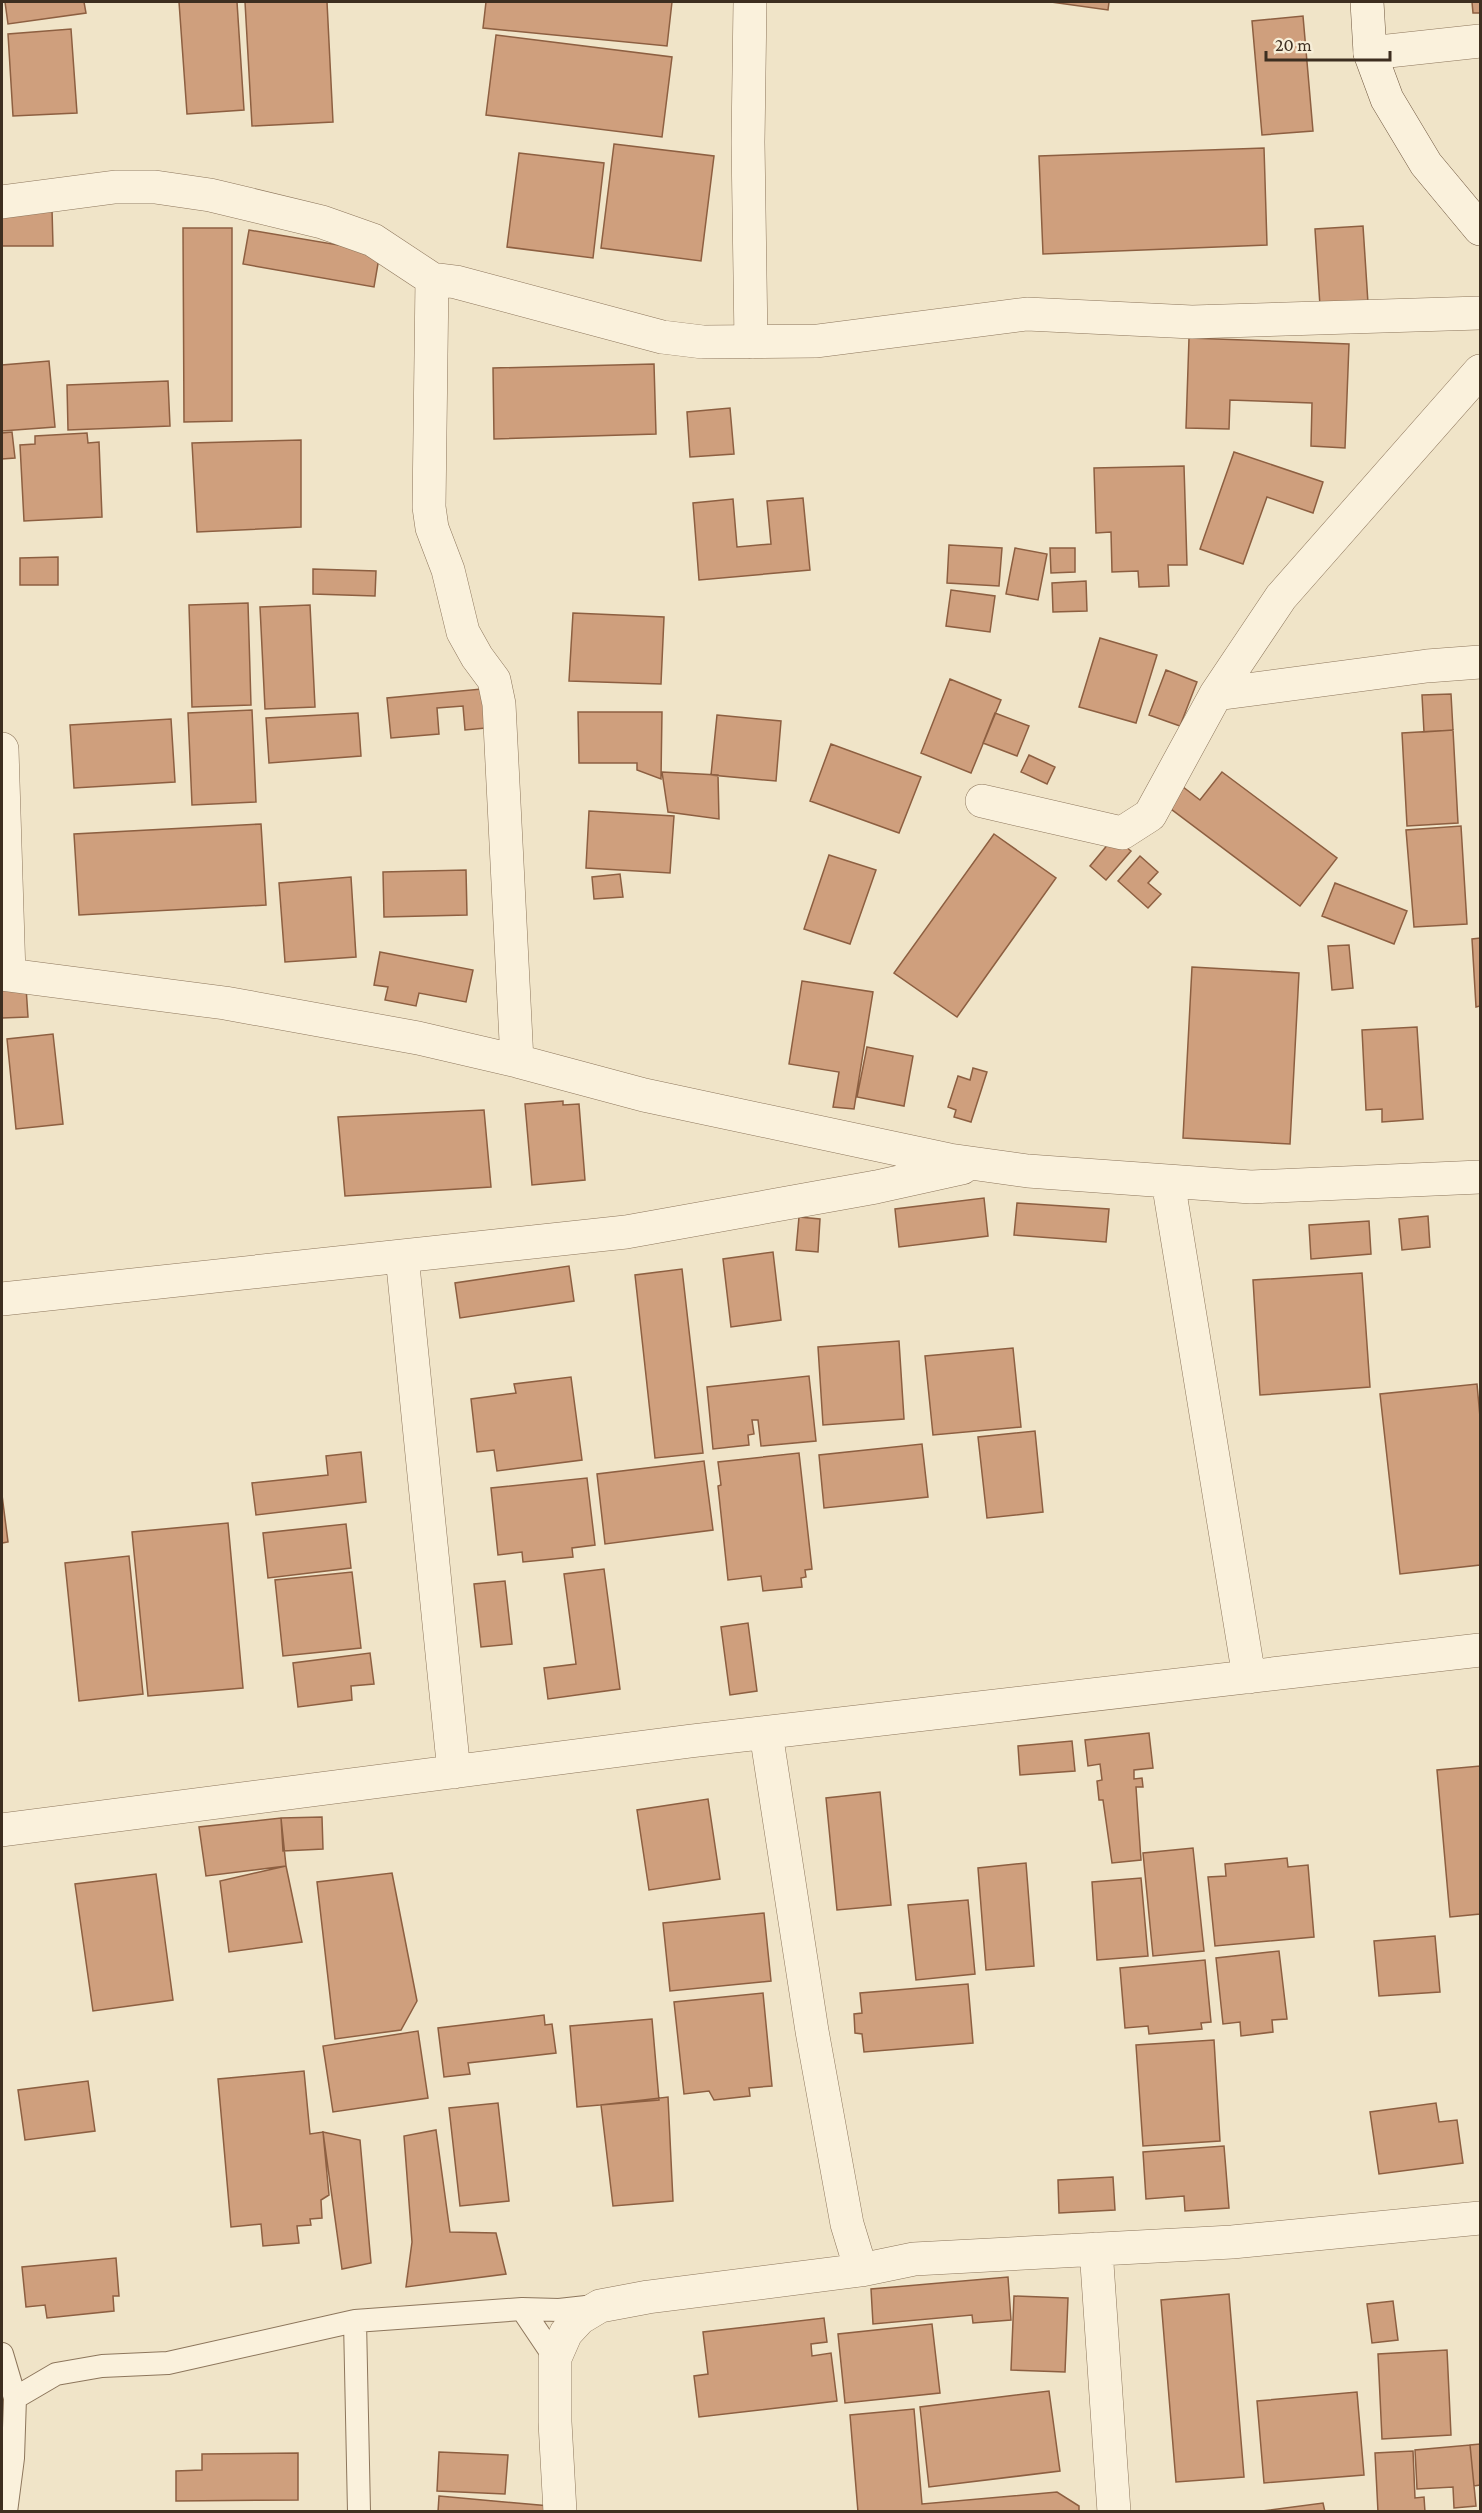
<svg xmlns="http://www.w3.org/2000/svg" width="1482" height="2513" font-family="'Crimson Pro',serif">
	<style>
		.building { fill: #cf9f7d; stroke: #8d5f41; stroke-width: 1.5 }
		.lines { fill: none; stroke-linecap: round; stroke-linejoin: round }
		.lane-casing { stroke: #8d765c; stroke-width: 24 }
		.street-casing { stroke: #8d765c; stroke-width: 34 }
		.secondary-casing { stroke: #6f573f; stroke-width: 34 }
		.lane { stroke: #faf1dc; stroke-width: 22 }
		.street { stroke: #faf1dc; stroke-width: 33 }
		.secondary { stroke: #faf1dc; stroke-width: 33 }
	</style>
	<rect width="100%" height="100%" fill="#f0e4c8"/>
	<!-- building -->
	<path class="building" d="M5,2H84L86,13L8,24Z
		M179,2H237L244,110L187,114Z
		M245,2H327L333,122L252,126Z
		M486,2H672L667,46L483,28Z
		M1051,2H1109L1108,10Z
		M1472,2H1480V13H1473Z
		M1303,16L1313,131L1262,135L1252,21Z
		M71,29L77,113L13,116L8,34Z
		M496,35L672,57L662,137L486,115Z
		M614,144L714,156L701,261L601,248Z
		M1264,148L1267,245L1043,254L1039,156Z
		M519,153L604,163L593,258L507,247Z
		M52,209L53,246H2V210Z
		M1363,226L1368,303L1320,306L1315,229Z
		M183,228H232V421L184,422Z
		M249,230L380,252L374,287L243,264Z
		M1189,338L1349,344L1345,448L1311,446L1312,403L1230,400L1229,429L1186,428Z
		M49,361L55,427L2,431V365Z
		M654,364L656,434L494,439L493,368Z
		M168,381L170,426L68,430L67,385Z
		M730,408L734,454L690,457L687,412Z
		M12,432L15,458L2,459V433Z
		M87,433L88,443L99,442L102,517L24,521L20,445L35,444V436Z
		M301,440V527L197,532L192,443Z
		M1234,452L1323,482L1313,513L1267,497L1243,564L1200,549Z
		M1184,466L1187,565H1168L1169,586L1139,587L1138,571L1112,572L1111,532L1096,533L1094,468Z
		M803,498L810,570L699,580L693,503L733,499L737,547L771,544L767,501Z
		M949,545L1002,548L999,586L947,583Z
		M1015,548L1047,554L1038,600L1006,594Z
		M1050,548H1075V572L1051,573Z
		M58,557V585H20V558Z
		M313,569L376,571L375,596L313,594Z
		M1086,581L1087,611L1053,612L1052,583Z
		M951,590L995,596L990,632L946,626Z
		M248,603L251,705L192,707L189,605Z
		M310,605L315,707L265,709L260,607Z
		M573,613L664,617L661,684L569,681Z
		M1100,638L1157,655L1136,723L1079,707Z
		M1166,670L1197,682L1180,726L1149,715Z
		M950,679L1001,700L971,773L921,753Z
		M492,688L496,727L465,730L463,706L437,708L439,734L391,738L387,698Z
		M1451,694L1453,730L1424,732L1422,695Z
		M252,710L256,802L192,805L188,713Z
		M578,712H662L661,779L637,770V763H579Z
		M358,713L361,756L269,763L266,718Z
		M995,713L1029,726L1017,756L983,743Z
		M717,715L781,721L776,781L711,775Z
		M171,719L175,782L74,788L70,725Z
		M1453,730L1458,823L1407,826L1402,733Z
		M831,744L921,777L899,833L810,801Z
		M1029,755L1055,767L1047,784L1021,772Z
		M662,772L718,775L719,819L668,812Z
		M1222,772L1337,858L1300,906L1159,800L1174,780L1200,800Z
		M589,811L674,816L670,873L586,868Z
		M261,824L266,905L79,915L74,834Z
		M1461,826L1467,924L1414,927L1406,830Z
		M994,834L1056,878L957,1017L894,973Z
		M1114,837L1131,851L1106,880L1090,866Z
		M829,855L876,870L850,944L804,929Z
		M1140,856L1158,872L1148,883L1161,894L1148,908L1118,881Z
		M466,870L467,915L384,917L383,872Z
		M620,874L623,897L594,899L592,877Z
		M351,877L356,957L285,962L279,883Z
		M1335,883L1407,911L1394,944L1322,916Z
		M1480,938V1006L1476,1007L1472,939Z
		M1349,945L1353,988L1332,990L1328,946Z
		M380,952L473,970L466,1002L419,993L416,1006L385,1000L388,987L374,985Z
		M1192,967L1299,973L1290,1144L1183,1138Z
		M802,981L873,992L854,1109L833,1107L839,1072L789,1064Z
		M26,987L28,1017L2,1018V989Z
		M1417,1027L1423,1119L1382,1122V1109L1366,1110L1362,1030Z
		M53,1034L63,1124L16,1129L7,1039Z
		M867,1047L913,1056L904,1106L857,1097Z
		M973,1068L987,1072L971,1122L954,1117L956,1110L948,1107L958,1076L970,1080Z
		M563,1101V1105L579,1104L585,1180L532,1185L525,1104Z
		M484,1110L491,1187L345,1196L338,1117Z
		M984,1198L988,1236L899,1247L895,1209Z
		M1017,1203L1109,1209L1106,1242L1014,1235Z
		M1428,1216L1430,1247L1402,1250L1399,1219Z
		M799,1217L820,1219L818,1252L796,1250Z
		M1369,1221L1371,1254L1311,1259L1309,1225Z
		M773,1252L781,1320L731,1327L723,1259Z
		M569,1266L574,1301L460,1318L455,1283Z
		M682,1269L703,1453L655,1458L635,1275Z
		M1362,1273L1370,1387L1260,1395L1253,1280Z
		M899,1341L904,1419L823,1425L818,1347Z
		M1013,1348L1021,1427L933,1435L925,1356Z
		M809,1376L816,1441L761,1446L758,1420H752L754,1434L748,1435L749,1445L713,1449L707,1387Z
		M571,1377L582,1460L497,1471L494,1450L477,1452L471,1399L516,1393L514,1384Z
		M1477,1384L1480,1417V1565L1400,1574L1380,1394Z
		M1035,1431L1043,1512L987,1518L978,1437Z
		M922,1444L928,1497L824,1508L819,1455Z
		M361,1452L366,1502L256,1515L252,1483L328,1475L326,1456Z
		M799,1453L812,1569L805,1570L806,1577L801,1578L802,1587L763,1591L761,1576L728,1580L718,1486L721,1485L718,1462Z
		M704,1461L713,1530L605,1544L597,1474Z
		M587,1478L595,1545L572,1548L573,1557L523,1562L522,1552L498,1555L491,1488Z
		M2,1495L8,1542L2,1543Z
		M228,1523L243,1688L148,1696L132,1532Z
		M346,1524L351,1568L268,1578L263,1533Z
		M129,1556L143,1694L79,1701L65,1563Z
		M604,1569L620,1689L548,1699L544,1668L576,1664L564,1574Z
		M352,1572L361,1648L283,1656L275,1580Z
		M505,1581L512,1644L481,1647L474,1584Z
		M748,1623L757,1691L730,1695L721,1627Z
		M370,1653L374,1684L351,1686L352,1700L298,1707L293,1663Z
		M1149,1733L1153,1768L1134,1770V1779L1142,1778L1143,1787H1136L1141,1860L1112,1863L1103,1800H1099L1097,1781L1102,1780L1100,1764L1088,1766L1085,1740Z
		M1072,1741L1075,1771L1020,1775L1018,1746Z
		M1480,1766V1914L1450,1917L1437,1770Z
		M880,1792L891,1905L837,1910L826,1798Z
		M708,1799L720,1879L649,1890L637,1810Z
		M322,1817L323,1849L283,1851L281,1818Z
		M281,1818L286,1866L206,1876L199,1827Z
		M1193,1848L1204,1951L1153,1956L1143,1853Z
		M1287,1858L1288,1867L1308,1865L1314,1937L1215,1946L1208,1877L1226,1876L1225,1864Z
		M1026,1863L1034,1966L986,1970L978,1868Z
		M286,1866L302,1942L229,1952L220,1881Z
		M392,1873L417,2001L401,2030L335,2039L317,1882Z
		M156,1874L173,2000L93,2011L75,1884Z
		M1141,1878L1148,1956L1097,1960L1092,1882Z
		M968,1900L975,1974L916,1980L908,1905Z
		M764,1913L771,1981L670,1991L663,1923Z
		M1435,1936L1440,1992L1379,1996L1374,1941Z
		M1279,1951L1287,2019L1272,2020L1273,2032L1241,2036L1240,2022L1223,2024L1216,1958Z
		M1205,1960L1211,2022L1201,2023L1202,2029L1149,2034L1148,2026L1125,2028L1120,1968Z
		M968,1984L973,2043L864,2052L862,2034L855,2033L854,2014L862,2013L860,1993Z
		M763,1993L772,2086L749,2088L750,2096L714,2100L709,2091L684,2094L674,2002Z
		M544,2015L545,2025L552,2024L556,2053L468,2063L470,2074L444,2077L438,2028Z
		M652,2019L659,2100L577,2107L570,2026Z
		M418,2031L428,2098L333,2112L323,2046Z
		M1214,2040L1220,2141L1143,2146L1136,2045Z
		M304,2071L310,2134L323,2132L329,2195L321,2200L322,2218L310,2219L311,2225L297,2226L299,2243L263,2246L261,2224L231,2227L218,2079Z
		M88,2081L95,2131L25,2140L18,2090Z
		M668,2097L673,2201L613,2206L601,2105Z
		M498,2103L509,2201L460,2206L449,2108Z
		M1436,2103L1439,2122L1457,2120L1463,2163L1379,2174L1370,2112Z
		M436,2130L450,2232L496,2233L506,2274L406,2287L412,2242L404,2136Z
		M323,2132L360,2140L371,2263L342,2269Z
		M1224,2146L1229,2208L1185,2211L1184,2196L1146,2199L1143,2152Z
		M1113,2177L1115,2210L1059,2213L1058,2180Z
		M116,2258L119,2296H113L114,2311L47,2318L45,2305L26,2307L22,2267Z
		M1008,2277L1011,2320L973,2323L972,2315L873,2324L871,2289Z
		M1229,2294L1244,2477L1176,2482L1161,2300Z
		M1014,2296L1068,2298L1065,2372L1011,2370Z
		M1393,2301L1398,2340L1372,2343L1367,2304Z
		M824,2318L827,2342L811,2344L812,2356L831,2353L837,2401L699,2417L694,2376L708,2374L703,2332Z
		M932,2324L940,2393L845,2403L838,2334Z
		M1447,2350L1451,2435L1382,2439L1378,2354Z
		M1049,2391L1060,2471L929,2487L920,2407Z
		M1357,2392L1364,2475L1264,2483L1257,2401Z
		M914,2409L922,2504L1057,2492L1079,2506V2512H858L850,2415Z
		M1480,2444V2485L1474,2486L1470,2445Z
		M1470,2445L1476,2506L1454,2508L1453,2487L1417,2489L1415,2450Z
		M1413,2451L1415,2498L1424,2497L1425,2512H1378L1375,2453Z
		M439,2452L508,2455L505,2494L437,2491Z
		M298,2453V2500L176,2501V2471L202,2470V2454Z
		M439,2496L550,2506V2512H438Z
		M1323,2503L1325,2512H1254Z"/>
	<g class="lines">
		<!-- lane casing -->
		<g class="lane-casing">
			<path id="lane" d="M522,2309L555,2358
				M355,2321L359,2512
				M2,2354L15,2398L13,2458L6,2512
				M15,2398L56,2374L102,2366L168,2363L355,2321L522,2309L559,2310L595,2306"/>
		</g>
		<!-- street casing -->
		<g class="street-casing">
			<path id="street" d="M750,2L748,142L751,342
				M1370,53L1480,41
				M2,202L115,187H155L210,195L322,222L373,240L432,279L456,282L662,337L703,342L817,341L1027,314L1192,322L1480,313
				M432,279L429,507L432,528L448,570L463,632L477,657L494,680L499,704L517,1061
				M1216,694L1427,666L1480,662
				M2,749L9,975
				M982,801L1122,833L1150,815L1216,694L1281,597L1480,371
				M2,974L225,1003L418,1038L517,1061L644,1095L949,1160L1028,1171L1251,1187L1480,1177
				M1168,1181L1249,1677
				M402,1256L454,1772
				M2,1299L626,1232L876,1187L962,1168
				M766,1733L812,2031L847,2224L861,2270
				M2,1830L691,1741L1480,1650
				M1096,2249L1114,2512
				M560,2512L555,2422V2358L566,2333L580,2318L600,2306L648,2297L861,2270L914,2259L1232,2242L1480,2218"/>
		</g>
		<!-- secondary casing -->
		<g class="secondary-casing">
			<path id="secondary" d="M1367,2L1370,53L1387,99L1426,164L1480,229"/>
		</g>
		<!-- lane -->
		<use href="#lane" class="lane"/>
		<!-- street -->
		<use href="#street" class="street"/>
		<!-- secondary -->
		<use href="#secondary" class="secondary"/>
	</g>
	<!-- border -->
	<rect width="1482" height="2513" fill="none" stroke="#3d2e20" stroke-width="6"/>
	<!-- scale -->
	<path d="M1266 51v9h124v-9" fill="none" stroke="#3d2e20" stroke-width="3"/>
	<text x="1275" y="51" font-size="18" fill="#3d2e20" stroke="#f7eed8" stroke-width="4.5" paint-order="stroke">20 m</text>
</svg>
